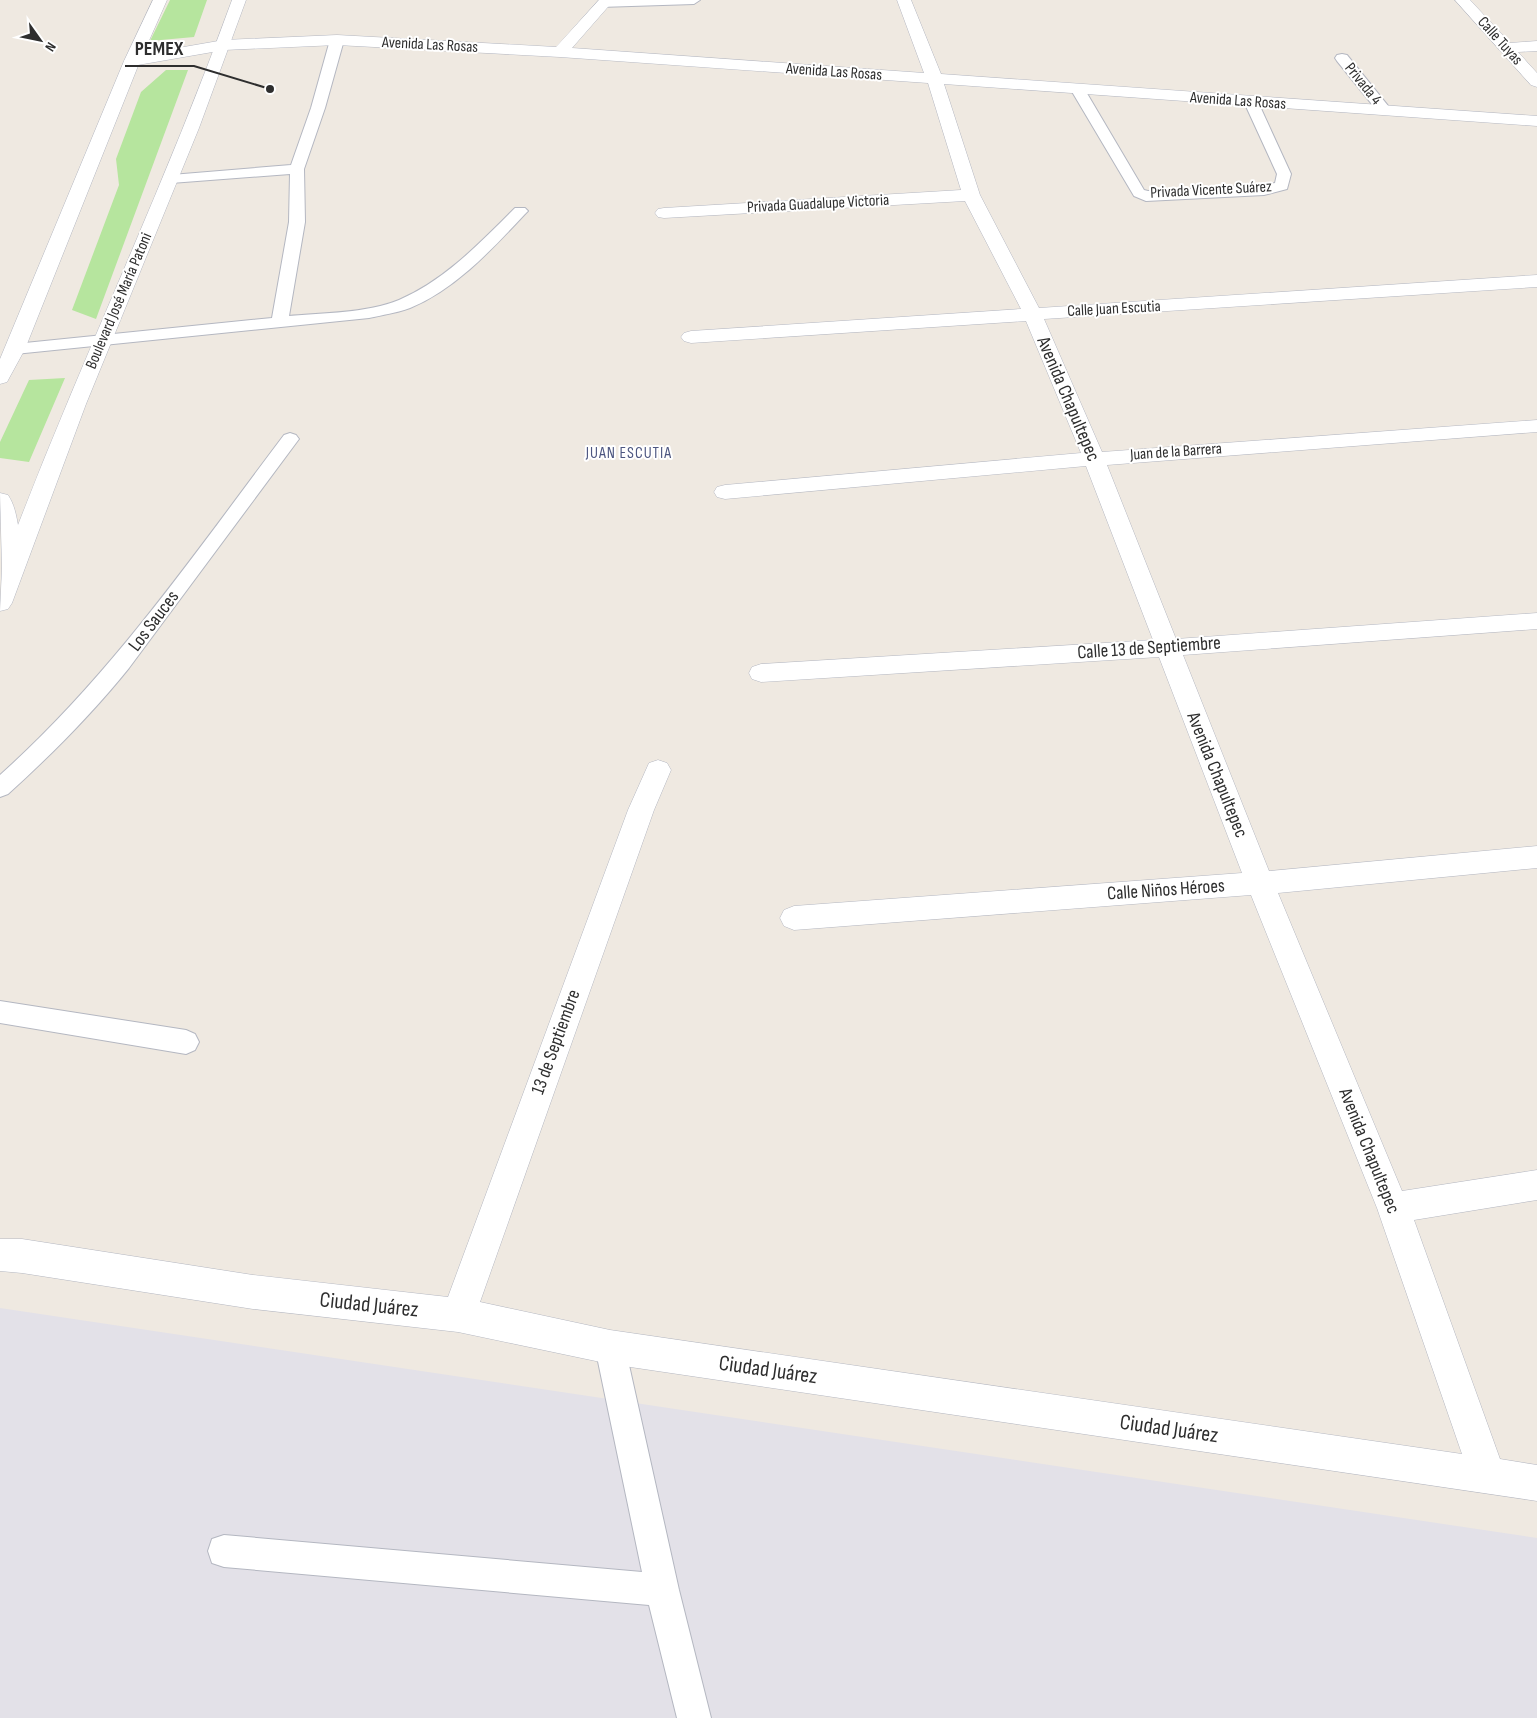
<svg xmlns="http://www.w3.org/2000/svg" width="1537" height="1718" font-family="'Sofia Sans Condensed',sans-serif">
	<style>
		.industrial { fill: #e3e1e8 }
		.green { fill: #b6e59e }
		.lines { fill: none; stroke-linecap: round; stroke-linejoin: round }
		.service-casing { stroke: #b4b7c1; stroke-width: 2 }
		.minor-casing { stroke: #b4b7c1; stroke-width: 1 }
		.secondary-casing { stroke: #b4b7c1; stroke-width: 1 }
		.service { fill: #fff; fill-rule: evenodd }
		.minor { fill: #fff; fill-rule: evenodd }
		.secondary { fill: #fff; fill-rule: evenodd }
		.labels { text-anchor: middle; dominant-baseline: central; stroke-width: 4; stroke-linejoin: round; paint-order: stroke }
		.far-street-label { font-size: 16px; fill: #2e2e2e; stroke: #fff }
		.far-neighbourhood-label { font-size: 16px; letter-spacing: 1px; fill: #4d5680; stroke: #fff }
		.street-label { font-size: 19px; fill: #2e2e2e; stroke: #fff }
		.near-street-label { font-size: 22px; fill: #2e2e2e; stroke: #fff }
		.leader { fill: none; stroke: #2e2e2e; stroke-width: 2 }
		.callout-dot { fill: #2e2e2e; stroke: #fff; stroke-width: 2 }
		.callout-label { font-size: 20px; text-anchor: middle; font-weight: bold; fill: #2e2e2e; stroke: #fff; stroke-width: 4; stroke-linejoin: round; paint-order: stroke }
	</style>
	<rect width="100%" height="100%" fill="#efe9e1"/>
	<!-- industrial -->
	<path class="industrial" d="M0,1308L1537,1538V1718H0Z"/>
	<!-- green -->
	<path class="green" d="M170,0H207L194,37L150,41Z
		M166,70H188L96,319L72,310L119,185L116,159L141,92Z
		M65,378L29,462L0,458V442L29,380Z"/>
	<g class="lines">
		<!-- service casing -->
		<g class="service-casing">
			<path id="service" d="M604,0H700L694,4L600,7L598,4L600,1Z
				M337,36L344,40L325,108L304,169L305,222L289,316C323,313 368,313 399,300C445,280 480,243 515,208H525L528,211L525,214C492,249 456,289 410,308C397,313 382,315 369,318L15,354L9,353L6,349L9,345L15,344L272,318L289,222L290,174L171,183L166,182L164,179L166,176L171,175L291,165L311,108L330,40Z
				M1342,54L1347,55L1389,107L1391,110L1389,113H1379L1337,61L1335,58L1337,55Z
				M1078,86L1085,90L1144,190L1148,191L1264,185L1275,183L1277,174L1244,102L1251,98L1258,102L1291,174L1287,189L1264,195L1146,201L1134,196L1071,90Z
				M290,433L296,435L299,439L296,443L129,668C92,714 51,755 8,794L0,797V775C111,676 195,553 284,435Z
				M0,1001L186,1030L195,1034L199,1042L195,1050L186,1054L0,1023Z
				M610,1332L621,1336L625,1347L679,1590L711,1718H677L649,1605L224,1567L212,1563L208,1551L212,1539L224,1535L642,1572L595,1347L599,1336Z"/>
		</g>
		<!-- minor casing -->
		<g class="minor-casing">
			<path id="minor" d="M599,0H614L572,48L924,73L897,0H911L941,74L1537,116V126L944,84L980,195L1039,308L1537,275V287L1044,319L1102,452L1537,420V432L1107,465L1176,639L1537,613V629L1183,655L1269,871L1537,846V868L1278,893L1402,1191L1537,1170V1200L1414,1220L1500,1459L1537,1465V1501L610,1364L458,1332L253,1309L22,1273L0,1271V1239H22L253,1275L448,1297L628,810L649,763L658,760L667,763L671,770L654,810L480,1302L610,1330L1462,1454L1377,1208L1251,895L794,930L784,926L780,918L784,910L794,906L1242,873L1159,657L761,682L752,679L749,673L752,667L761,664L1153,640L1086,466L725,499L717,497L714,492L717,487L725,485L1081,453L1026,321L691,343L684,341L681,337L684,333L691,331L1021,309L965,201L664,218L658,217L655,213L658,209L664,208L961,190L928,83L560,57L337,45L224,50L132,66L127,64L124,61L127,58L132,56L224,40L337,35L556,47Z
				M1455,0H1470L1510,43L1537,41V51L1518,52L1537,73V87L1531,85Z"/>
		</g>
		<!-- secondary casing -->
		<g class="secondary-casing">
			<path id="secondary" d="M153,0H167L140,61L25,349L7,382L0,384V359L124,61Z
				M232,0H246L199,128L86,404L12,603L8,609L0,611L2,568L0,493L8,495C14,504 16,514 18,525C86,349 168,178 232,0Z"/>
		</g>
		<!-- service -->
		<use href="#service" class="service"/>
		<!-- minor -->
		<use href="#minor" class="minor"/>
		<!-- secondary -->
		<use href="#secondary" class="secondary"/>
	</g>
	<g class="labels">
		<!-- far-street labels -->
		<g class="far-street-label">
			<text transform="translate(1500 41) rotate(48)">Calle Tuyas</text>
			<text transform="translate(430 45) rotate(3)">Avenida Las Rosas</text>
			<text transform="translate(834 72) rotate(4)">Avenida Las Rosas</text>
			<text transform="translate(1363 84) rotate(51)">Privada 4</text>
			<text transform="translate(1238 101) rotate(4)">Avenida Las Rosas</text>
			<text transform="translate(1211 190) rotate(-3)">Privada Vicente Suárez</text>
			<text transform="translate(818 204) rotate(-3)">Privada Guadalupe Victoria</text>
			<text transform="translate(119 301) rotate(-67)">Boulevard José María Patoni</text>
			<text transform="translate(1114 309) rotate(-3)">Calle Juan Escutia</text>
			<text transform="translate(1176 452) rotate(-4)">Juan de la Barrera</text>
		</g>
		<!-- far-neighbourhood labels -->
		<g class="far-neighbourhood-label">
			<text x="629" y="453">JUAN ESCUTIA</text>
		</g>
		<!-- street labels -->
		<g class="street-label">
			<text transform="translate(1068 399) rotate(67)">Avenida Chapultepec</text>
			<text transform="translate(154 621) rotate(-53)">Los Sauces</text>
			<text transform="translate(1149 648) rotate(-4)">Calle 13 de Septiembre</text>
			<text transform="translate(1217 775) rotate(68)">Avenida Chapultepec</text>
			<text transform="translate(1166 890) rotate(-4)">Calle Niños Héroes</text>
			<text transform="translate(556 1042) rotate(-70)">13 de Septiembre</text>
			<text transform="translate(1369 1151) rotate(68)">Avenida Chapultepec</text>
		</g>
		<!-- near-street labels -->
		<g class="near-street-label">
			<text transform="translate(369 1305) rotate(6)">Ciudad Juárez</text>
			<text transform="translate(768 1370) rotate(8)">Ciudad Juárez</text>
			<text transform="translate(1169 1429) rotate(8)">Ciudad Juárez</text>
		</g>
	</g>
	<!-- callouts -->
	<path class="leader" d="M270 89L194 66H125"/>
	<circle class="callout-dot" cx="270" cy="89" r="5"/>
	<g class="callout-label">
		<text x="159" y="55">PEMEX</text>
	</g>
	<!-- north arrow -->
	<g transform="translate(40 40) rotate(123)" stroke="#ffffff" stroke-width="4" paint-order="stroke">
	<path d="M0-4L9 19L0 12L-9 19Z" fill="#2e2e2e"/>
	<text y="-8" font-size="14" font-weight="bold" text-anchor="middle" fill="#2e2e2e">N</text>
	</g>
</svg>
